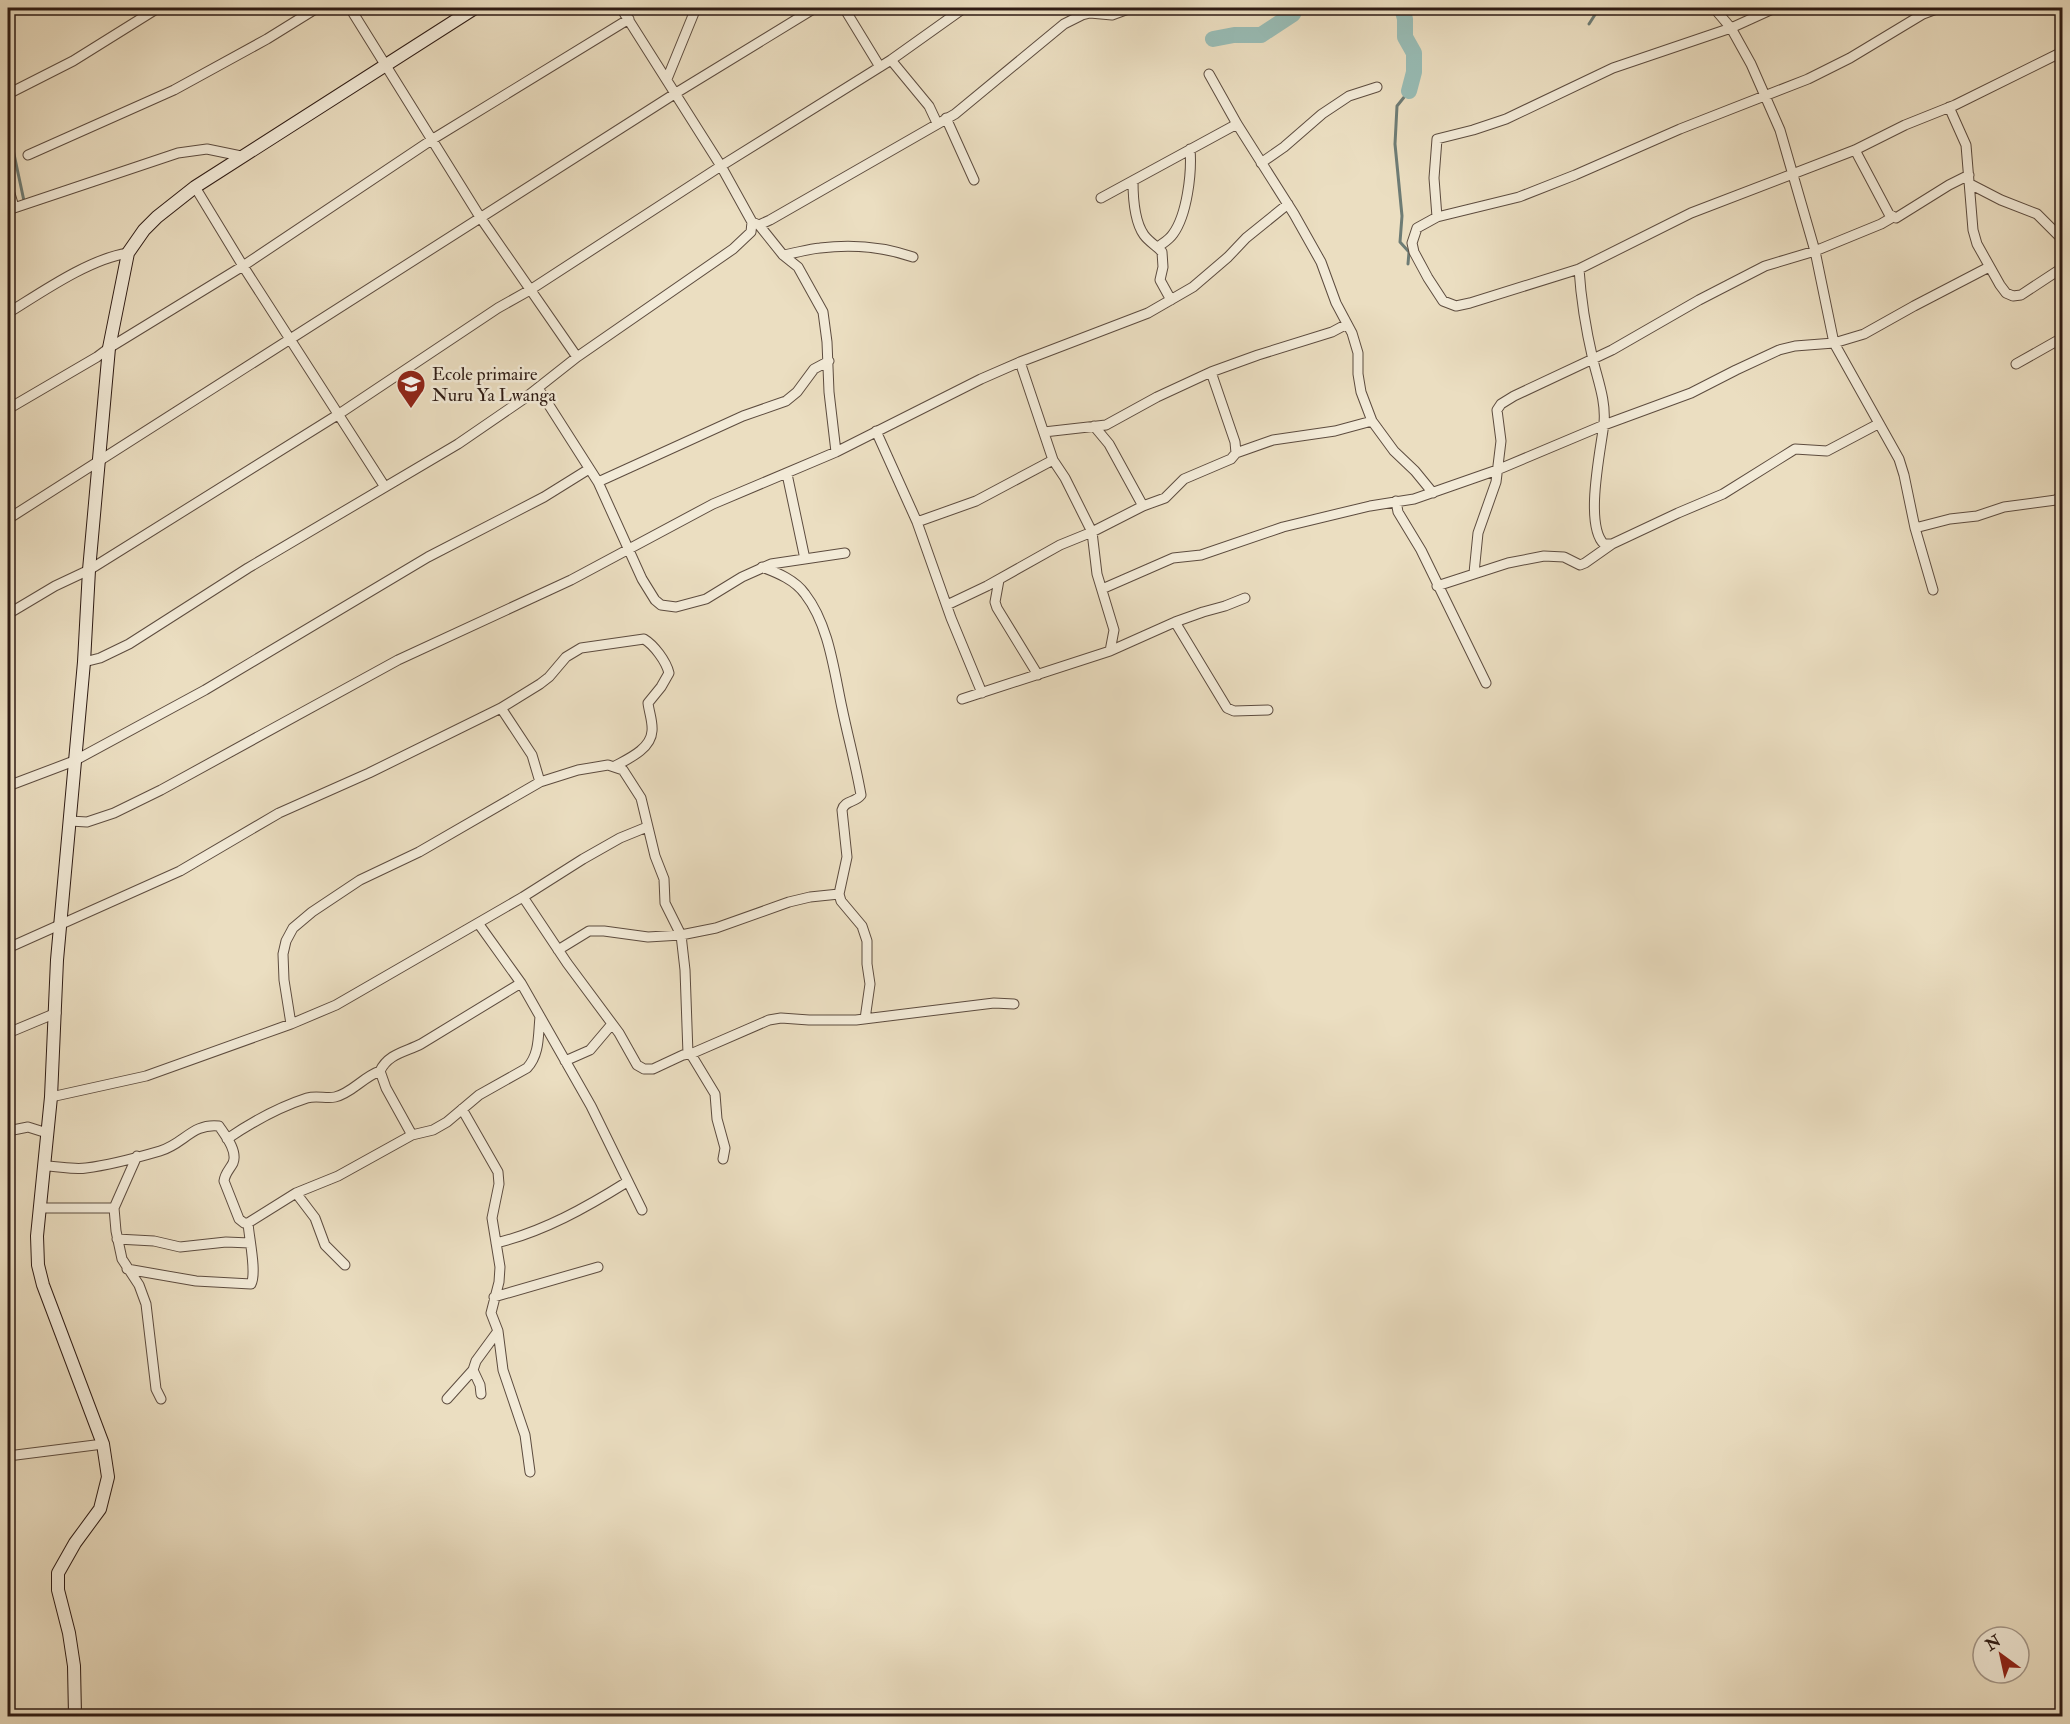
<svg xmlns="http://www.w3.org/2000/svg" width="2070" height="1724" font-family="'IM FELL Double Pica',serif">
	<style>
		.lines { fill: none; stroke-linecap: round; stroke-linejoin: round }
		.stream { stroke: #6e7c75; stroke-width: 3 }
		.river { stroke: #98bcb5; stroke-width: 16 }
		.street-casing { stroke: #5d4c3f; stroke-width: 11 }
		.secondary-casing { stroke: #2e1b14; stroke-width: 14 }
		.street { stroke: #f2ead7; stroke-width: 9 }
		.secondary { stroke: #f2ead7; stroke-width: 12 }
		.labels { text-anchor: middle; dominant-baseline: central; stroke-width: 5; stroke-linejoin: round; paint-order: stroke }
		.poi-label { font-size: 18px; fill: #2e1b14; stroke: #f2ead7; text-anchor: start }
	</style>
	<rect width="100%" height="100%" fill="#ebdec1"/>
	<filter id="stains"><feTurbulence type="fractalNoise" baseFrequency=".00333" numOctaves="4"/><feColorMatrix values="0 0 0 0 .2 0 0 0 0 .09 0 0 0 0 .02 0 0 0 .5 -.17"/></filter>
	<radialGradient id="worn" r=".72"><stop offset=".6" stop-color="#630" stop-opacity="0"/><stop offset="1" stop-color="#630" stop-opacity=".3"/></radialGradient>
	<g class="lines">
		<!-- stream -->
		<path class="stream" d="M1589,24L1598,10L1597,8
			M8,126L24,201
			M1408,264L1409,252L1400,242L1402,216L1395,144L1397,106L1409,91"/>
		<!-- river -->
		<path class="river" d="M1402,8L1405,19V37L1414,53V72L1409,91
			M1213,39L1234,35H1261L1293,14L1296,8"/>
		<!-- street casing -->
		<g class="street-casing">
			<path id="street" d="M350,8L480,217L577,357
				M844,8L880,67
				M1714,8L1731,28L1751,64L1780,130L1815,251L1834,343L1899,459L1904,475L1915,528L1933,590
				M1939,8L1923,14L1850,58L1808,79L1680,129L1575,175L1519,197L1437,217L1417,228L1412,243L1414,252L1428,278L1443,301L1456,306L1470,303L1579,269L1691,213L1855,150L1905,125L1955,105L2062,52
				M891,60L929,106L937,123
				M1209,74L1237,124L1294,214L1321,262L1336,303L1352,333L1358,353V374L1361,392L1372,421L1394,451L1415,471L1433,493
				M667,79L696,8
				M8,94L73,61L158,8
				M1949,107L1966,145L1973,230L1977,244L2000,285L2006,293L2013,296L2021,295L2062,268
				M946,118L974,180
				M1855,150L1889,214L1896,218L1949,185L1969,175
				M28,155L174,90L267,39L317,8
				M1261,163L1284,147L1322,114L1349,96L1377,87
				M1133,181C1133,197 1134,221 1144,235C1149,242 1157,246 1162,252L1163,267L1160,280L1171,300
				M1970,184L2001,200L2037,214L2062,239
				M8,187L14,207
				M195,187L243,266L385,487
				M1101,198L1237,124
				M8,210L178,153L207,149L241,156
				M1437,217L1434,178L1437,139L1473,130L1506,119L1613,68L1731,28L1775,8
				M752,222L759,225L770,220L955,114L1064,24L1082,15L1090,13L1112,15L1131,8
				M759,225L783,255L798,267L823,312L827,342L829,392L836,452
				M1158,247C1163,243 1169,240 1173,234C1187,215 1192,173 1190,149
				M783,255C796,253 808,249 820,248C851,244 884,247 913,257
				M1579,269C1581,300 1586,330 1593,360C1598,381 1606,401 1604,423C1601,449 1584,525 1604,544H1612L1678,513L1723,494L1795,449L1827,451L1878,424
				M8,313C42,292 89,259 128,253
				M1020,362L1053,460L1065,478L1092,532L1097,574L1114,630L1110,651
				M2016,364L2062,338
				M538,388L598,482L642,579L655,600L661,605L676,607L706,599L742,577L771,564L845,553
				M8,409L97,357L109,348L243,266L433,139L629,19
				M1094,426L1109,444L1143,506
				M876,431L917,522L951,618L982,693
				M1044,432L1106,425L1157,397L1211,372L1258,355L1332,332L1347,324
				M1236,453L1273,440L1335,431L1372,421
				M787,474L805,559
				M598,482L743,416L786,401L797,392L814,369L829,361
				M1396,501L1398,512L1421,550L1486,683
				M8,519L676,93L815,8
				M917,522L976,501L1053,460
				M1915,528L1950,519L1977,516L2004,507L2056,500L2062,495
				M762,567C778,573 795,580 805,594C829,625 834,671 842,708C848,737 856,766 861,795C855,803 845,800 842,810L847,857L839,894L841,901L862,926L867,941V964L870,984L865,1019
				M1474,573L1478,533L1496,482L1501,441L1497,410L1501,404L1514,396L1612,350L1699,300L1765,266L1815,251L1881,224L1893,217
				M999,580L995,602L997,608L1038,675
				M1437,586L1508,563L1544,556L1564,557L1580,565L1585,563L1612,544
				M1102,589L1173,558L1201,555L1283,527L1370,506L1414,499L1497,470L1604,425L1691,393L1736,370L1779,350L1795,346L1834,343L1864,334L1914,306L1989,267
				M947,605L987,586L1060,545L1092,532L1143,506L1165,498L1184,479L1231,459L1236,453L1235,442L1211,372
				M8,614L55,586L89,570L339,414L498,308L530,290L721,166L891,60L964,8
				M1175,622L1227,708L1234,711L1268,710
				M84,662L100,658L129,644L248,568L458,444L525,398L577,357L733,249L751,232L752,222L721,166L621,8
				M962,699L1110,651L1175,622L1203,612L1225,606L1245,598
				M501,708L532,755L540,782
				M8,786L74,761L205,690L428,557L544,497L589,469
				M70,821L87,822L114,813L161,790L398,660L571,580L713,504L836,452L981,379L1020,362L1148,313L1193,287L1228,257L1246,238L1288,204
				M523,897L567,963L619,1033L637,1065L644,1069H653L683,1055L688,1054L692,1056L715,1094L717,1119L725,1148L723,1159
				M478,923L521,983L591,1106L642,1210
				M8,948L180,871L279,813L369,773L501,708L540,684L549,677L566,657L581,648L644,639C654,645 666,661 669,673L661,687L648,703C649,712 653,722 652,731C651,749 628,759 615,766
				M558,950L589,931H604L648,937L681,935L716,928L789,902L810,897L839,894
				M291,1024L284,980L283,954L286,941L293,928L312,912L360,880L419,852L540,782L578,770L608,765L623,770L641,798L655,856L664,879L665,903L681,935L685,970L688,1054L693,1053L769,1020L781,1018L809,1020H856L994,1003L1014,1004
				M8,1033L56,1013
				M565,1061L590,1050L612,1024
				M51,1097L146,1076L291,1024L336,1005L523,897L583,859L620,838L647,827
				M462,1109L498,1172L499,1184L492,1218L500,1267L499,1282L491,1313L498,1331L503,1370L525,1435L530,1472
				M8,1131L28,1127L47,1133
				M412,1135L433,1130L447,1122L479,1095L527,1068C540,1054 538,1035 540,1017
				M227,1139C252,1122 279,1107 307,1098C317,1095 326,1099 335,1097C352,1093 363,1077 380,1071
				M137,1156L114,1208L116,1231L122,1259L139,1285L146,1304L156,1389L161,1399
				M44,1166C58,1166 73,1170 86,1168C111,1165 136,1158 160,1151C184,1144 192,1123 219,1126C225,1135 238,1151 233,1163C230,1169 225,1173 224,1181L239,1219L244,1223H248L296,1193L338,1176L412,1135L386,1088L380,1071C388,1054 405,1052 421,1044L521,983
				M296,1193L315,1218L325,1245L345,1265
				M39,1208H114
				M117,1239L154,1241L180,1247L226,1242L250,1243
				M496,1243C543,1232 587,1207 627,1182
				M127,1269L196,1281L251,1284C257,1273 249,1238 248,1223
				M494,1297L598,1267
				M481,1394L480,1385L473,1370L476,1361L498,1331
				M447,1399L473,1370
				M8,1456L103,1444"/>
		</g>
		<!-- secondary casing -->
		<g class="secondary-casing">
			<path id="secondary" d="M75,1716L74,1666L69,1633L58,1590V1573L75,1543L100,1509L108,1477L103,1444L43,1285L38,1265L37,1236L51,1097L57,960L84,662L89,570L109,348L128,253L144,230L157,217L195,187L475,8"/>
		</g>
		<!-- street -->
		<use href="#street" class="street"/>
		<!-- secondary -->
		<use href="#secondary" class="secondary"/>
	</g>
	<!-- icons -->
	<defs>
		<g id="school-pin" transform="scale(1.5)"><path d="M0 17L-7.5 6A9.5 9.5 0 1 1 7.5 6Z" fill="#8f2418" stroke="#f2ead7"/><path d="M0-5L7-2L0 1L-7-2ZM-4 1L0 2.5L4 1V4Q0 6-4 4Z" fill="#fff"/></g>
	</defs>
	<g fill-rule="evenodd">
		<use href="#school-pin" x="411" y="384"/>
	</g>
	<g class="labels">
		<!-- poi labels -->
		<g class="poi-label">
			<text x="432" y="374">Ecole primaire<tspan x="432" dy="21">Nuru Ya Lwanga</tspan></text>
		</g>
	</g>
	<!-- margin -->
	<rect width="2070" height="1724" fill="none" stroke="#ebdec1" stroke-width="30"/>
	<rect x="9" y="9" width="2052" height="1706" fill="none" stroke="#2e1b14" stroke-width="3"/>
	<rect x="15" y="15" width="2040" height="1694" fill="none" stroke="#2e1b14" stroke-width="1.5"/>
	<!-- north arrow -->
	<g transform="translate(2001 1655) rotate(327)"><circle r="28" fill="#f2ead7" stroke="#a49789" stroke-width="1.5"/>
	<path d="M0-4.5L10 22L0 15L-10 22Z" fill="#8f2418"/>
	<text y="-9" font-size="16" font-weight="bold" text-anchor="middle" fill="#2e1b14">N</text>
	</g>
	<rect width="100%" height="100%" filter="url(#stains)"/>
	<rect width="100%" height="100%" fill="url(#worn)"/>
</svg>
